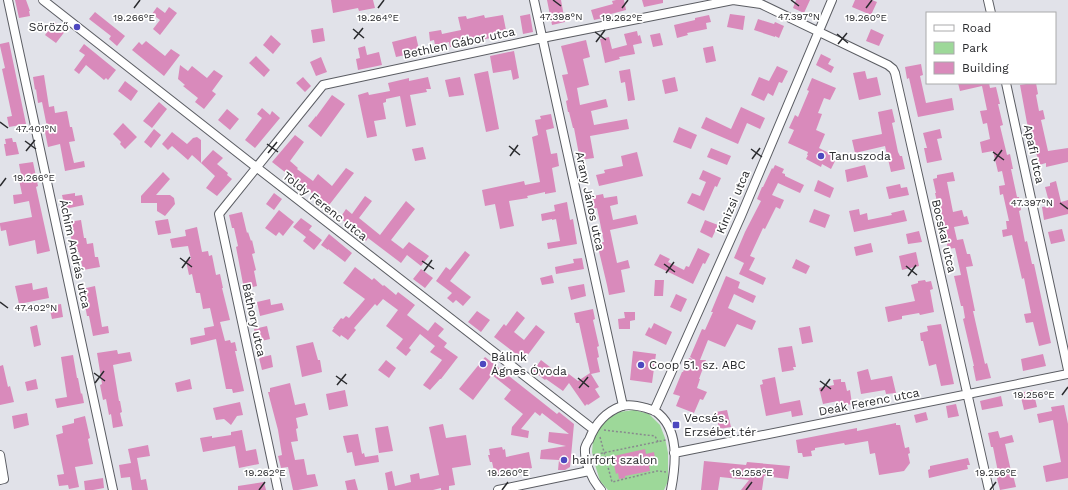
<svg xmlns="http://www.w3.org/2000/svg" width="1068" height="490" font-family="'Work Sans',sans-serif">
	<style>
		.green { fill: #9dd899 }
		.building { fill: #d98abb }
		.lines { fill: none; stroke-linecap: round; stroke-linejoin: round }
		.minor-casing { stroke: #5b5d63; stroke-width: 10 }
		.path { stroke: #88898e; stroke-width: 1.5; stroke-dasharray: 2 2; stroke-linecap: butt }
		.minor { stroke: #fff; stroke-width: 8 }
		.ticks { fill: none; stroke: #2a2b2e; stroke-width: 1.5 }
		.poi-dot { fill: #4e48bf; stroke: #fff; stroke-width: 1.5 }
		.labels { text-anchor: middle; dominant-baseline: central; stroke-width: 3.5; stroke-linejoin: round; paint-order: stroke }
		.poi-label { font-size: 12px; fill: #2a2b2e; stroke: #fff; text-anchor: start }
		.street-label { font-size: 12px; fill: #2a2b2e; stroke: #fff }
		.ticks-label { font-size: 10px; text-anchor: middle; fill: #2a2b2e; stroke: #fff; stroke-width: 3.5; stroke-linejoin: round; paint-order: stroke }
	</style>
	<rect width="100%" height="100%" fill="#e1e2e9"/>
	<!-- green -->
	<path class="green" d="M634,410L649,414L660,425L665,438L668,453V481L664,490H608L600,481L596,468L592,452L593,440L598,427L606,420L619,412Z"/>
	<!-- building -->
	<path class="building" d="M15,0H26L30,11H29L30,16L19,18Z
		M331,0H373L375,8L359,11L358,8L333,13Z
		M547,0H561L565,22L552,25Z
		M616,0H624L626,10L607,15L608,17L594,20L591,10L613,4L612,1Z
		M642,0H663V3L644,7Z
		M796,0H810L804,13L793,8Z
		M855,0H872L877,2L871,15L852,7Z
		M157,7L165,13L169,7L177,13L160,35L153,29L160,20L152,14Z
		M95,12L125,36L117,46L109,39L111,36L89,19Z
		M530,14L533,32L523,34L520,16Z
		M730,14L745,16L743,30L727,27Z
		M484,15L485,18L503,15L507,35L480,40V38L456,43L457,46L450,47L449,42L435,45L434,40L430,41L429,32L441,30L442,34L461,30L458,17L466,16L467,19Z
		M709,15L711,22L706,23L707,29L687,33L688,35L677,38L674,25L695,20V18Z
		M758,19L774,24L775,22L784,26L779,38L775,36V37L754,30Z
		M55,22L66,30L56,43L45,35Z
		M323,28L325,41L313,43L311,30Z
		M871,29L884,35L879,46L866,41Z
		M637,31L638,36L640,35L642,43L633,45L635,54L619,57L620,59L605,63L600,39L609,37L612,49L627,45L624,34Z
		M660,33L663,45L653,47L650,35Z
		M271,35L281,44L273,54L263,45Z
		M416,36L420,54L410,56V54L396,57L392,42Z
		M586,40L590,57L583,59L589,85L577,88L580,105L606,99L608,107L591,111L594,125L627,119L629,129L590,136L594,158L580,160L574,128H573L569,112H568L566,101L568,100L562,75L568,74L561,46Z
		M146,41L165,56L171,49L180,55L164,76L132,50L139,42L142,45Z
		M9,42L26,124L9,127L7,117L12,116L2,69L5,68L0,46V44Z
		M84,44L116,70L108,80L106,78L104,80L86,65L79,74L74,70L85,55L79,51Z
		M365,46L367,55L379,52L382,65L358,70L356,59L360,58L358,48Z
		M713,46L716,61L706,63L703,48Z
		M514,51L519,78L513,80L511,70L493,73L490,56Z
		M821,54L831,59L828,64L834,67L831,73L816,65Z
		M256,56L270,70L264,77L249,63Z
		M321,57L327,72L316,76L310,62Z
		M921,64L923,75L920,76L926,103L952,98L954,110L918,117L909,78L907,79L905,67Z
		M180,65L188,71L192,66L207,78L214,70L223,76L212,91L216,94L204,109L195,102L198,98L183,86L185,85L178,79Z
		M777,66L788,71L782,83L779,82L773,96L768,93L764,101L751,95L759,77L769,81Z
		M630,69L635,100L628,101L625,82L621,83L619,71Z
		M488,71L499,129L486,132L474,74Z
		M865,71L867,79L877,77L881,95L859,100L853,73Z
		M44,75L49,107L54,106L55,113L67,111L70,127H72L75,141L69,142L74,163L84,161L85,167L65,171L60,144L48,147L44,127H47L42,102L38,103L36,89L35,90L33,77Z
		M303,77L311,86L305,92L296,83Z
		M428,77L431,89H426L427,92L410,95L416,125L406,127L400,96L386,99V102L383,103L386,119L374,121L377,136L367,138L358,95L368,92L369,95L390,91L388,83L409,78V81Z
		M460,77L464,95L449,97L445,80Z
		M675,77L678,91L665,94L662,80Z
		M812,78L836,88L830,100L824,98L818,113L822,114L816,130L825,134L819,148L837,157L831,169L822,164L821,167L806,159L808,155H807L808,152L788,143L794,130L789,128L795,115L798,117L809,91L807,90Z
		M125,81L138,91L131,101L118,91Z
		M958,83H989L990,88L996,87L1000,104H998L1003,125L1000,126L1007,155L1010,154L1013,169H1011L1017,197H1019L1021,210L1019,211L1025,242L1027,241L1032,264H1034L1051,343L1039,346L1033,322L1026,323L1024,314L1031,313L1024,278L1022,279L1012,235L1003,237L1002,230L1007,229L1006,221H1009L1003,194L1000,195L999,186L1005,185L1002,171L998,172L993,151L982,153L980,142L990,139L987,123L983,124L980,111L987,110L982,86L960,91Z
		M1032,83H1036L1038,94L1036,95L1039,111L1043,110L1045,119L1041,120L1048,151L1068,148V162L1046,167V163L1039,165L1035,147L1033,148L1027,123L1020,85Z
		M332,95L345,104L321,137L308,126L316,116V117Z
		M159,102L167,109L152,128L143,121Z
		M741,107L765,118L760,129L747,123L738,144L701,128L706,117L731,129Z
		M262,108L270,115L272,111L280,118L255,148L245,140L262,118L257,114Z
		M227,109L239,119L230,130L218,120Z
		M892,109L895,122L892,123L898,152L900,156H902L905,169L891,172L885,146L855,153L852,140L882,134L878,112Z
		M551,114L554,128L546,130L551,154L557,153L559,166L552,168L556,192L545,194V192L527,196L528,198L509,201L514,226L500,229L495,204L485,206L482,190L524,181L525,185L540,182L532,137L538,135L535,120L541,119L540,116Z
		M123,123L137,137L125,149L120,144L121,142L113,134Z
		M679,127L697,135L691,149L673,142Z
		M154,129L161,135L151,148L144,142Z
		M940,129L942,138L937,139L942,160L927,163L924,148H927L923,133Z
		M172,132L187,144L193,138L197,137L201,140V163L192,155L188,160L172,146L168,150L162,144Z
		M295,135L304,142L290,161L298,168L297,169L313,181L318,174L332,186L346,168L354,173L326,209L315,200L317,197L272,162Z
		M12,138L13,142H16L19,154L6,156L4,144H6L5,139Z
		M423,147L426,159L415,161L412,149Z
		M711,148L731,156L727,165L707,157Z
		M213,150L223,158L217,164L228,173L227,175L232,179L217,196L206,188L215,176L201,163Z
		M637,152L643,176L599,186L596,175L605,173L604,170L623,166L621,156Z
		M33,162L38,186L36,187L50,251L37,254L35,240L9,246L6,230L1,231L0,225V223L32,217L29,201L14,204L13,195L22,194L19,180H22L19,164Z
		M775,165L784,169L782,173L785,174V176L804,185L800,193L778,183L772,195L784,200L780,209L776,207L765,229L763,228L750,256L755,258L749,270L766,278L763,285L739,274L744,263L734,258L745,232L761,201L757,199L762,187H763L772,168L773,169Z
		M865,165L868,177L847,182L845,170Z
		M703,170L721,178L717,187L715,186L704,211L687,203L692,193L700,196L706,182L699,179Z
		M163,172L170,179L156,195H170L174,198L175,204L165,216L157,211V203H141V196Z
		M953,172L955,181L947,182L953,212L962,210L964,217L967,216L969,224L954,227L957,240L963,239L967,254H970L973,266L966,267L975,311H973L985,364L987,363L991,378L976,381L973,366H974L963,319L965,318L963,306H961L954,276L961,275L955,248L948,249L935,193H936L933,179L937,178V175Z
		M818,180L834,188L830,198L814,191Z
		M1056,181L1061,202L1068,200V214L1044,220L1042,207L1050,206L1045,187L1050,186V183Z
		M900,184L901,188L907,187L909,195L889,199L886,187Z
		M75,193V196L82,195L84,205L65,209L62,195Z
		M274,193L282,199L274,210L266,204Z
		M603,194L604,198L617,196L618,204L610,206L613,220L636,215L638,224L610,230L617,263L628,260L630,268L621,270L625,292L609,295L607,285L597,243L604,242L597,208L591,210L588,197Z
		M365,196L372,201L359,218L380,235L406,201L415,209L391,240L403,249L409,242L429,256L421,266L407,255L401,263L368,238L366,241L358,235L359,233L340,218L346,209L352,214Z
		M567,202L570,220L573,219L577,244L548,249L547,243L560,241L556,219L552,220V219L542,221L541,214L555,211L554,205Z
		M814,209L830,215L825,228L809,222Z
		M859,209L860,215L867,213L868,220L892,215L891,213L904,210L907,221L854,232L849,211Z
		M279,210L294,222L283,236L279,232L276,236L265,228Z
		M242,212L247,233L248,232L251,241L252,240L255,253L252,254L256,270L254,271L257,286L244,289L236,247L238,246L234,228H232L229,215Z
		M301,218L312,226L309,230L322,240L314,250L303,241L306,237L293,227Z
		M168,219L171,233L158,235L155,221Z
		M81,220L84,238H86L87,244L93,243L95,257H98L100,267L83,270L79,252L74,253L68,222Z
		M705,220L718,225L712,238L700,232Z
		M197,227L202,252L208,251L209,256L212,255L216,275L220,274L223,288H222L230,320L220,322L225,341L230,340L231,343L235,342L237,351H235L244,391L233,393L232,389H226L216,339L191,345L190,338L205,335L204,328L214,326L210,308L203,309L200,293H196L192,274L189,275L186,261L191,259L188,246L172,248L170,239L186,236L185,230Z
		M1062,229L1065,241L1051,244L1048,232Z
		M919,231L922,242L908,244L906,234Z
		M329,234L352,253L345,262L328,249V250L321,245Z
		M871,243L873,252L856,256L854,247Z
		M698,248L710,254L705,264L703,263L693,284L654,265L660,254L670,259L668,262L684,270L686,266L689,267Z
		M465,251L470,255L450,281L471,297L463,306L456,300L453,303L447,298L452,293L436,281L446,267L450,270Z
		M916,252L919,266L902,270L899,256Z
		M582,258L584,269L556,274L555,267L574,263L573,259Z
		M796,259L810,266L806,274L792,268Z
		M355,267L372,280L374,278L383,286L384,285L396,295L398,292L415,305L407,315L428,331L435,322L444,329L438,336L447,343L444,347L458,357L441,379H440L430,390L423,385L442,360L430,352L435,346L420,334L409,348L411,350L406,356L396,348L403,339L386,326L398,310L383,299L377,306L375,304L354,328L356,330L348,340L341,335L340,337L332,331L334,328H333L341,318L343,319L346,316L349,318L365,299L343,283Z
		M421,269L433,278L425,288L413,279Z
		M552,275L554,283L542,285L540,278Z
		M726,276L740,282L738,288L756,296L753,303L734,294L728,308L756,321L752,330L737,324L725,347L708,340L700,360H706L699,379H700L697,388L707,392L703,400L700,399L694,413L676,406L680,396L673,394L682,372H683L689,358L693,359L690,357L702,329L705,330L713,312H711Z
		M655,280H664L663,296H654Z
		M925,280L926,282L931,281L933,289L930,290L934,312L920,315L919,313L902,316V319L888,322L885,307L915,301L911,285L918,283V281Z
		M32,283L33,290L47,287L49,298L19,304L15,286Z
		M584,284L586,296L571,300L568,287Z
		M95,286L102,327L108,326L109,333L93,336L89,316H87L82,289Z
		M676,294L687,299L681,312L670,307Z
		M270,299L271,305L282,303L284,310L260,316L257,302Z
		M61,304L63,317L52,319L49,306Z
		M593,309L595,319L593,320L599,346L597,347L599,357L597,358L600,372L591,374L599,387L595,389L600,397L588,405L587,404L585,406L569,383L563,391L546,379L545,380L533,371L541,360L559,374L562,371L561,369V368L578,381L590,373L579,323H576L574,313Z
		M477,311L490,320L481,332L468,322Z
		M517,311L525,318L514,332L524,340L536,325L545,332L524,360L494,337L504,324L506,326Z
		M624,312H635V320L630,321V329H619L618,319L625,318Z
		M654,323L672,332L666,345L645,335L649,327L651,329Z
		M941,324L954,384L941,386L936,364L929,366L923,341H921L920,333L928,331L927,326Z
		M37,325L41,345L34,347L30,327Z
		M267,326L270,339L257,342L254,329Z
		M810,326L813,342L802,344L799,328Z
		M313,342L318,360H320L322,372L302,377L296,346Z
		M792,346L796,367H793L794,370L782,372L778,348Z
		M117,350L118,354L130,352L132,361L113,365L119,401H120L122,412L120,413L123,426L113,428L111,414L109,415L106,399L103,400L100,385L102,384L97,353Z
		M633,351L656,354L652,383L630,380Z
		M1043,354L1046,366L1023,371L1021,359Z
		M73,355L77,378H78L81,394L82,393L84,403L57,408L55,399L67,397L61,357Z
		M271,355L273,367L262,370L259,358Z
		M485,357L557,414L559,412L574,424L570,467L565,470H558L559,460L540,459L541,450L566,446L548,442L549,432L569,434L542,413L540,416L535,412L521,429L529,431L528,438L511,435L512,427L523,414L504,399L511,390L492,375L473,400L459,389Z
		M386,360L396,368L389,378L378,370Z
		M3,365L8,387L10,386L14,402L0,405V366Z
		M868,369L871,380L892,376L896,393L886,394L885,390L861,394L857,372Z
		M775,377L780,404L800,400L803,415L792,417L791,411L766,416L760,385L763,384L762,380Z
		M36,379L38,389L27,391L25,382Z
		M190,379L192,389L177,392L175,383Z
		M841,379V382H845L847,391L850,390L852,404L839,407L838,401L823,404L819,388L834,385L833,380Z
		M290,383L295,405L305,403L308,415L296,418L298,428L296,429L298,441L291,442L295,460L304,459L307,475L315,474L318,486L298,490H293L288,467L281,468L278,456L282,455L278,430L268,392H270V388Z
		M345,390L348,406L329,410L326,394Z
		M1033,390L1037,407L1024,410L1020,393Z
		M1001,396L1003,406L982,410L980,401Z
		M240,402L243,415L237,416L231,425L224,419L216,420L213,408Z
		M956,404L959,416L948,418L946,406Z
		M1064,405L1068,424V478L1046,482L1043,466L1061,462L1053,420L1039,423L1037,414L1052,411L1051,407Z
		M727,410L731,427L719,429L716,412Z
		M926,412L928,420L916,423L914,415Z
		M27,413L29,425L14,429L12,416Z
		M85,416L90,438L88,439L93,464L75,467L79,487L69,489L68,485L59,486L57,475L64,474L56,435L63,433L62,426L74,423V419Z
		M896,423V425H900L905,448L909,447L910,453L908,454L910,463L904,471L879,475L875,453L870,454L868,441L845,445L844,443L815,448V450L811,451L812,456L803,457L802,453H798L796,440L857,428V431Z
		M443,424L446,438L466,435L471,465L452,468L455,485L449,486V490H441V488L433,490H388L385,473L392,471L395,486L411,482L410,475L419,473L420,479L439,475L429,427Z
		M388,426L393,451L379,453L375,428Z
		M242,430L246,451L256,449L259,464L239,468L235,446L203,452L200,438L212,436V438L231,435V432Z
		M998,431L1000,438L1012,435L1014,442L1005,444L1011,471H1012L1016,487L1000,490L997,478L999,477L993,447H991L988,433Z
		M358,434L362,454L364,453L365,457L378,455L379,462L355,466L352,452L347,453L343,436Z
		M148,445L150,456L137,458L141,480L146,479L148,490H132L130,477L121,478L119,465L131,463L128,449Z
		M502,447L503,450L505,449L506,457L529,452L532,468L505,473V475L497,476V474L495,475L492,462H490L488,455H490L489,449Z
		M645,449L646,454L654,452L656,464L649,466L650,471L625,476V478L619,479L618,473L616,474L613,460H615L614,456Z
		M968,458L970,465H967L968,469L929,478L928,470L930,469V466Z
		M704,461L746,465L747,462L790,466L788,479L764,476L762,490H741L749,480L720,477L718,490H701Z
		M103,478L104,488L93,490H85L84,481Z
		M355,479L358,490H347L345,481Z
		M264,482L266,490H238V486Z"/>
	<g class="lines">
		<!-- minor casing -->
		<g class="minor-casing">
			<path id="minor" d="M8,0L113,490
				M43,0L256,167L593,429
				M534,0L623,406
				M988,0L991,13
				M1006,83L1068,370
				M654,411L741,216L832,0
				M674,453L1068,374
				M0,455L4,479L0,480
				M278,490L219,214L323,85L542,38L733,0L761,4L888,65L893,69L895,73L989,490
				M498,490L589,471
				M601,490C592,480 584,462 585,448C586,445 587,442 589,440C595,424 605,412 622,406C629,404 639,406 646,408C649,409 652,410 655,411C680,428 676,464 671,490"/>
		</g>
		<!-- path -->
		<path class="path" d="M604,430L655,436L658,442
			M600,437L612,482L657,471L666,472
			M593,455L666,440"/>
		<!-- minor -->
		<use href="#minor" class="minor"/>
	</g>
	<!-- ticks -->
	<path class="ticks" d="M553,0L561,6M791,0L799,6M134,8L140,0M378,8L384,0M622,8L628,0M866,8L872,0M353,29L364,38M595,32L606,40M837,34L848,43M354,39L363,28M596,42L605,30M838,44L847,33M0,122L8,128M25,141L36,149M267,144L278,152M509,146L520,155M751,149L762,157M26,151L35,140M993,152L1004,160M268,153L277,142M510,156L518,145M752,159L760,148M994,161L1002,150M0,186L6,178M1060,203L1068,209M180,258L192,267M422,261L434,269M664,264L675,272M906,266L917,275M182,268L190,257M424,271L432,260M666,273L674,262M908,276L916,265M0,302L8,308M94,373L105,381M336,376L347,384M578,378L589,387M820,381L831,389M95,383L104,371M337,385L346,374M579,388L588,377M821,391L830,379M1062,395L1068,387M259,490L265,482M502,490L508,482M746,490L752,482M990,490L996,482"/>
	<!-- markers -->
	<g class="poi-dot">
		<circle cx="77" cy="27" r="4"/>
		<circle cx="821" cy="156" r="4"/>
		<circle cx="483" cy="364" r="4"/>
		<circle cx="641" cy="365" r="4"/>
		<rect x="672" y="421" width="8" height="8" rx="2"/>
		<circle cx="564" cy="460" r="4"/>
	</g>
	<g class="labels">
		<!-- poi labels -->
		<g class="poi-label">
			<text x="69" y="27" text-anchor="end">Söröző</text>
			<text x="829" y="156">Tanuszoda</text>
			<text x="491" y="357">Bálink<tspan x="491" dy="14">Ágnes Óvoda</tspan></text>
			<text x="649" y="365">Coop 51. sz. ABC</text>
			<text x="684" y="418">Vecsés,<tspan x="684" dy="14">Erzsébet tér</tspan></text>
			<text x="572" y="460">hairfort szalon</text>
		</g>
		<!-- street labels -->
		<g class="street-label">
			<text transform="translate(459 43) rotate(-12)">Bethlen Gábor utca</text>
			<text transform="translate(1034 154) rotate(78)">Apafi utca</text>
			<text transform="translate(590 201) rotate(78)">Arany János utca</text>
			<text transform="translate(733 202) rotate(-67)">Kinizsi utca</text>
			<text transform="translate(325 206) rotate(38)">Toldy Ferenc utca</text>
			<text transform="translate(944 236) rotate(77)">Bocskai utca</text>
			<text transform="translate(75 254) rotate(78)">Áchim András utca</text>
			<text transform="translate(254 320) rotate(78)">Báthory utca</text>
			<text transform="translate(869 402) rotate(-11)">Deák Ferenc utca</text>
		</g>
	</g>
	<g class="ticks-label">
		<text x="561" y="20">47.398°N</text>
		<text x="799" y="20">47.397°N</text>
		<text x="134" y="21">19.266°E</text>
		<text x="378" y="21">19.264°E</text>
		<text x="622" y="21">19.262°E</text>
		<text x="866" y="21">19.260°E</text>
		<text x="36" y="132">47.401°N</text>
		<text x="34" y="181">19.266°E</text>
		<text x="1032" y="206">47.397°N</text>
		<text x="36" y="311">47.402°N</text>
		<text x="1034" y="398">19.256°E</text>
		<text x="265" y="476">19.262°E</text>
		<text x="508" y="476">19.260°E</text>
		<text x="752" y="476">19.258°E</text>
		<text x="996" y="476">19.256°E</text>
	</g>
	<!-- legend -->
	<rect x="926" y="12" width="130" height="72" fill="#ffffff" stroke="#aaaaab"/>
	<rect x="934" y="25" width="20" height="6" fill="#ffffff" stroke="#aaaaab"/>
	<text x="962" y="32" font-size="12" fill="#2a2b2e">Road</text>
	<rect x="934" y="42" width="20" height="12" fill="#9dd899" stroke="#aaaaab"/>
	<text x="962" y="52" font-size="12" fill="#2a2b2e">Park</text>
	<rect x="934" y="62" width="20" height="12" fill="#d98abb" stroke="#aaaaab"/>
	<text x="962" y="72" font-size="12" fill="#2a2b2e">Building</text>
</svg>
